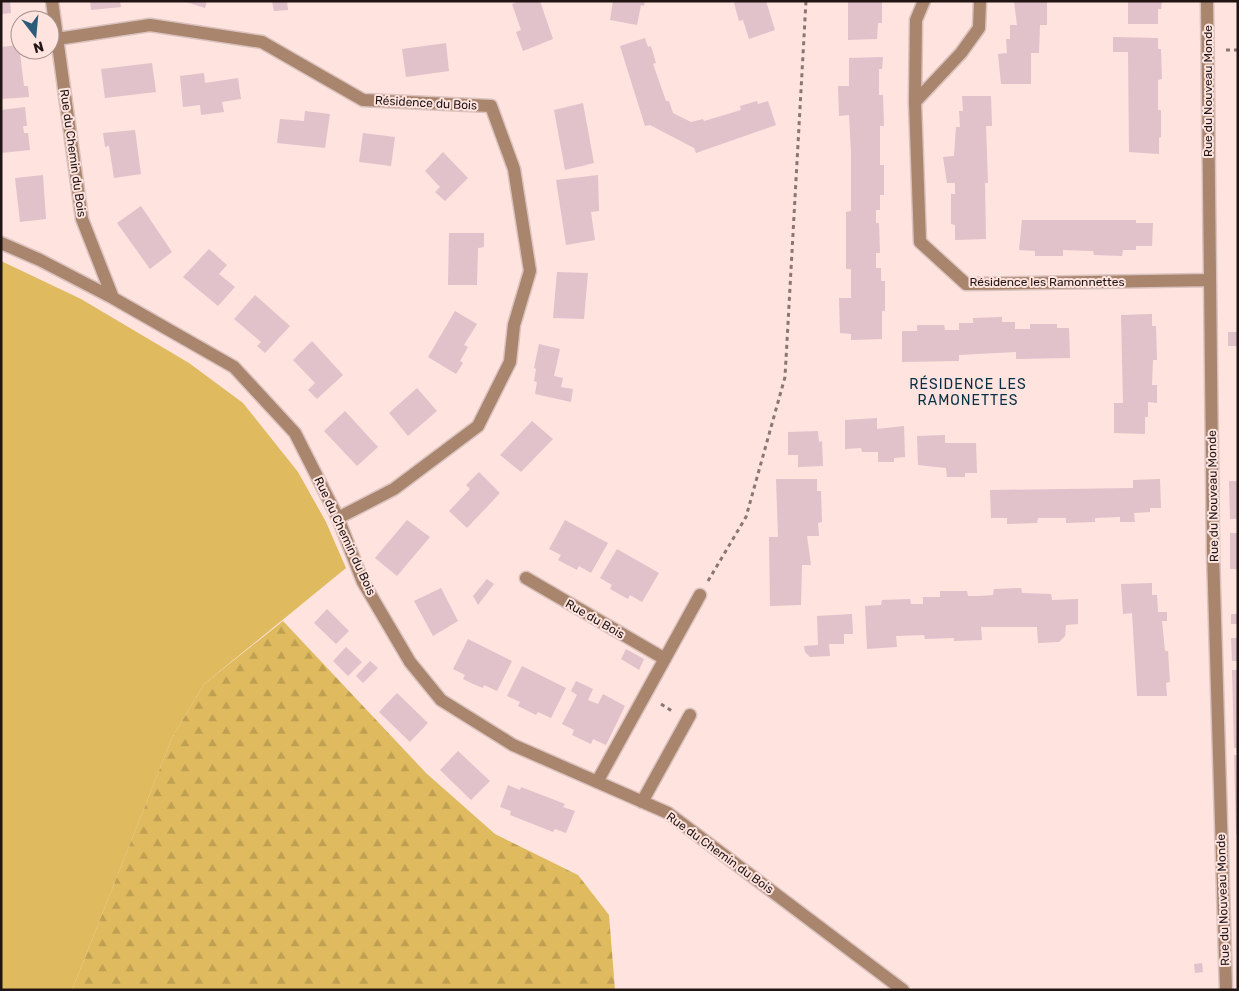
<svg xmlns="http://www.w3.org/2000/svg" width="1239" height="991" font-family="Rubik,sans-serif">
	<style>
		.grass { fill: #dfba5e }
		.forest { fill: url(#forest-firs) }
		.building { fill: #e1c1ca }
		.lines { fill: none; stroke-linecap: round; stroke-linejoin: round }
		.minor-casing { stroke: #dac2be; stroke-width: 15 }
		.path { stroke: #8a7774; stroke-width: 3; stroke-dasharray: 4 4; stroke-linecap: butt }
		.minor { stroke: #a8856c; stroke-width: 12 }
		.labels { text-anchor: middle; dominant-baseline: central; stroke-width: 4; stroke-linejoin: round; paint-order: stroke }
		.street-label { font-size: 12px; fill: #201513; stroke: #fee3df }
		.neighbourhood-label { font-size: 14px; letter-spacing: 1px; fill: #062e45; stroke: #fee3df }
	</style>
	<defs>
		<pattern id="forest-firs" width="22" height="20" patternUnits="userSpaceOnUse" patternTransform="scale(1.25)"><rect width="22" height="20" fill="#dfba5e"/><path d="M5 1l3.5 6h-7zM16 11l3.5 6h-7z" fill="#bf9f51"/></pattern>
	</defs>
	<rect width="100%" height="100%" fill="#fee3df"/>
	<!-- grass -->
	<path class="grass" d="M1,261L81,299L189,363L243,403L298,472L326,522L346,568L204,684L172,738L72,990H1Z"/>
	<!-- forest -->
	<path class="forest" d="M283,621L426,773L495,834L578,875L609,915L615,990H72L172,738L204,684Z"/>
	<!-- building -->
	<path class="building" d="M1,1H10L11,13L1,14Z
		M90,1H120L121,7L91,10Z
		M183,1H207L205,8Z
		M272,1H287L288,10L274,11Z
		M520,1H540L553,39L523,51L516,32L521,30L512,4Z
		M613,1H645L644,6L641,5L637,25L610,20Z
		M737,1H766L775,30L749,39L743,20L739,21L734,3Z
		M848,1H882V23H878L877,39L848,40Z
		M1014,1H1047V25H1040L1039,53H1031V84H1001L998,54L1007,53L1006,39H1010V25H1017Z
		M1128,1H1162L1161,9H1158V24H1128Z
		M1113,37L1158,38V49H1161L1162,79L1158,80V110H1161V137L1159,138V154L1129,152L1128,52H1113Z
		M645,38L648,47L651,46L656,63L653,64L666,101H669L673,113L691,122L703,119L704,121L741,110L740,106L757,101L758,104L768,101L776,125L696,153L694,148L650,125L645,126L620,46Z
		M446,43L449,71L406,77L402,49Z
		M19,45L24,86H28L29,97L1,99V47Z
		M883,57L882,69H879V95H883L884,126H880V165H884V195H880V210H876V223H879L880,253H876V268H881V281H885V311H882V339L851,340V334L840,333L839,298H851V269H846V212L851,211V153L849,115L839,116L838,86H849V58Z
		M152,63L156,92L105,98L101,69Z
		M204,73L205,83L238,78L241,99L222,102L224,112L201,115L200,105L183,107L180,76Z
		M962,96H991L992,126H986L988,183H985L986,239L955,240V225L951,224V194H955V183H947L943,157L954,156L956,127H960L959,111H963Z
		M583,103L594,163L565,170L554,110Z
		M25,107L27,126H23L24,133H28L30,150L1,153V110Z
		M305,111L330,114L325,148L277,143L280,119L304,121Z
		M135,130L141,174L114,178L109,146L105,147L103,133Z
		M363,133L395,137L391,166L359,162Z
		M443,152L468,178L445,201L435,192L440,187L425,171Z
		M43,175L46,219L20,222L15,178Z
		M598,175L599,211L591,212L595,240L566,245L556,180Z
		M141,206L172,252L150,269L117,223Z
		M1022,220H1136V223H1153L1152,246H1136V250H1123L1122,256L1094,255L1093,251L1063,250V256H1035V251L1019,250Z
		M449,233H484V247L478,248L477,285H448Z
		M209,249L227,265L219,274L235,287L218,306L183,277Z
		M557,272L588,273L584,319L553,318Z
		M255,295L290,326L265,353L257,346L261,342L234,319Z
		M455,311L477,324L464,345L468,347L460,361L463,363L456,374L428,357Z
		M1152,314V326H1156L1157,360H1153L1152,385H1157V403L1148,402V417H1145V434L1114,433V403H1123L1121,315Z
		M1002,317V322H1015V329H1030V324H1057V328H1069L1070,358L1016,359V352L959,355V361L902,362V331H917V325H944L945,330H959V323H973V318Z
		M1228,332H1238V346H1228Z
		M312,341L343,375L317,399L308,390L315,383L293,360Z
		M539,344L560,349L554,376L563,378L561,387L573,389L571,402L535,394L537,382L534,381L536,369L534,368Z
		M417,388L437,411L408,436L389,413Z
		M345,411L378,447L357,466L324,431Z
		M877,418V429L904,426L905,457L894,458V462H878V452H862L861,448L845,449V420Z
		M532,421L553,439L521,472L500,455Z
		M818,431L819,442L822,441L823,466L798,467V455H788V432Z
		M945,435V443H976L977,473H965V477H947L946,468L918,465L917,436Z
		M479,472L500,493L467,528L449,511L470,489L466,485Z
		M776,479H817V491H821L822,522L818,523L819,536H807L811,565H802L801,605L770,606L769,537H778Z
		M1160,479L1161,508H1150V512L1134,513L1135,522H1120V517L1095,518V522L1066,523V518H1038L1037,523L1007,524V518H991L990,490L1133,488V480Z
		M1229,481H1238V519H1230Z
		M407,520L430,537L397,576L375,558Z
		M565,520L608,543L591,573L579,566L577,570L558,560L561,555L549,549Z
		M1230,533H1238V569H1230Z
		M617,549L659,573L642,602L630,595L628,599L610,589L612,585L600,578Z
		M487,579L494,584L478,605L473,596Z
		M1152,583V595H1157L1158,612H1167V621H1162L1165,651H1168L1170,682L1166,683L1167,696H1137L1132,613L1123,614L1121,584Z
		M441,588L458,621L433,636L414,601Z
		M1021,588L1022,593L1051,594L1052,600L1078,599V624L1066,625L1065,636L1059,642L1038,643L1037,627H981L982,640L954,641V638L925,639L924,635L896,636L897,647L867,649L865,606L881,605L882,600L910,599L911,604H923V597H940V591H967L968,596H980L993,595L994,589Z
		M327,609L349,631L336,644L314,623Z
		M852,614L853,634H844V644H829L830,656L810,657L805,652L804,646L818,645L817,616Z
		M1231,614H1238V624H1231Z
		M1231,638H1238V661H1232Z
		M468,639L512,661L497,691L484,685L483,688L473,684L463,679L465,675L453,669Z
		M346,647L362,662L348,676L333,661Z
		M626,649L644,659L639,670L621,659Z
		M370,661L378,668L363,683L356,676Z
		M522,666L566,688L551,718L538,712L536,715L518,706L520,702L507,696Z
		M1232,670H1238V748H1234Z
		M576,681L593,689L588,700L598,704L603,694L625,706L606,745L593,739L591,744L572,735L574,730L562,724L577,695L571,691Z
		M397,693L428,723L410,742L379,712Z
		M458,751L490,781L471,800L440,770Z
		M1234,755H1238V835H1236Z
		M508,785L520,790L521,787L565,804L563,807L575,811L566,833L555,829L553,832L510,815L511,811L500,807Z
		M1202,963L1203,972L1195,973L1194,964Z"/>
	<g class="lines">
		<!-- minor casing -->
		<g class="minor-casing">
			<path id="minor" d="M52,1L82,219L113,298L234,367L295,433L338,518L363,582L410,662L441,700L513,745L668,813L903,990
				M924,1L916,20L915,102L920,242L966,284L1210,280
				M1207,1L1213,553L1226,990
				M57,39L150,25L262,42L363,100L491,106L514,169L530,271L514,325L510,362L478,426L394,489L338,518
				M915,102L961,53L979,28L980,1
				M1,243L40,260L113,298
				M526,578L665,659
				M597,782L700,595
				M642,802L690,715"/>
		</g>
		<!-- path -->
		<path class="path" d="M1226,50H1238
			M708,581L746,517L785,377L806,1
			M661,704L672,711"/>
		<!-- minor -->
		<use href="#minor" class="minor"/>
	</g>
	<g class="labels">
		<!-- street labels -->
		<g class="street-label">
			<text transform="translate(1208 91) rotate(-90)">Rue du Nouveau Monde</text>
			<text transform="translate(426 103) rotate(3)">Résidence du Bois</text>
			<text transform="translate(73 153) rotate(82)">Rue du Chemin du Bois</text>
			<text x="1047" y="282">Résidence les Ramonnettes</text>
			<text transform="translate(1213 496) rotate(-91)">Rue du Nouveau Monde</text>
			<text transform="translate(345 536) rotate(65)">Rue du Chemin du Bois</text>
			<text transform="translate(595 619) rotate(30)">Rue du Bois</text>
			<text transform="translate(720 853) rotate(36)">Rue du Chemin du Bois</text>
			<text transform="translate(1223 900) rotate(-92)">Rue du Nouveau Monde</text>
		</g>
		<!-- neighbourhood labels -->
		<g class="neighbourhood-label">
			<text x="968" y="384">RÉSIDENCE LES<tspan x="968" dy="16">RAMONETTES</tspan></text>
		</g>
	</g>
	<!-- border -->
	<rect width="1239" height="991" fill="none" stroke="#201513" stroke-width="5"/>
	<!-- north arrow -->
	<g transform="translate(35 35) rotate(164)"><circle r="24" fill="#fee3df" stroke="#a5918d"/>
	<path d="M0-4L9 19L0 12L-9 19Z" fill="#2c5a79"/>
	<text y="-8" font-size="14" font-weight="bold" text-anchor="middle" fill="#201513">N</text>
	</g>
</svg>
